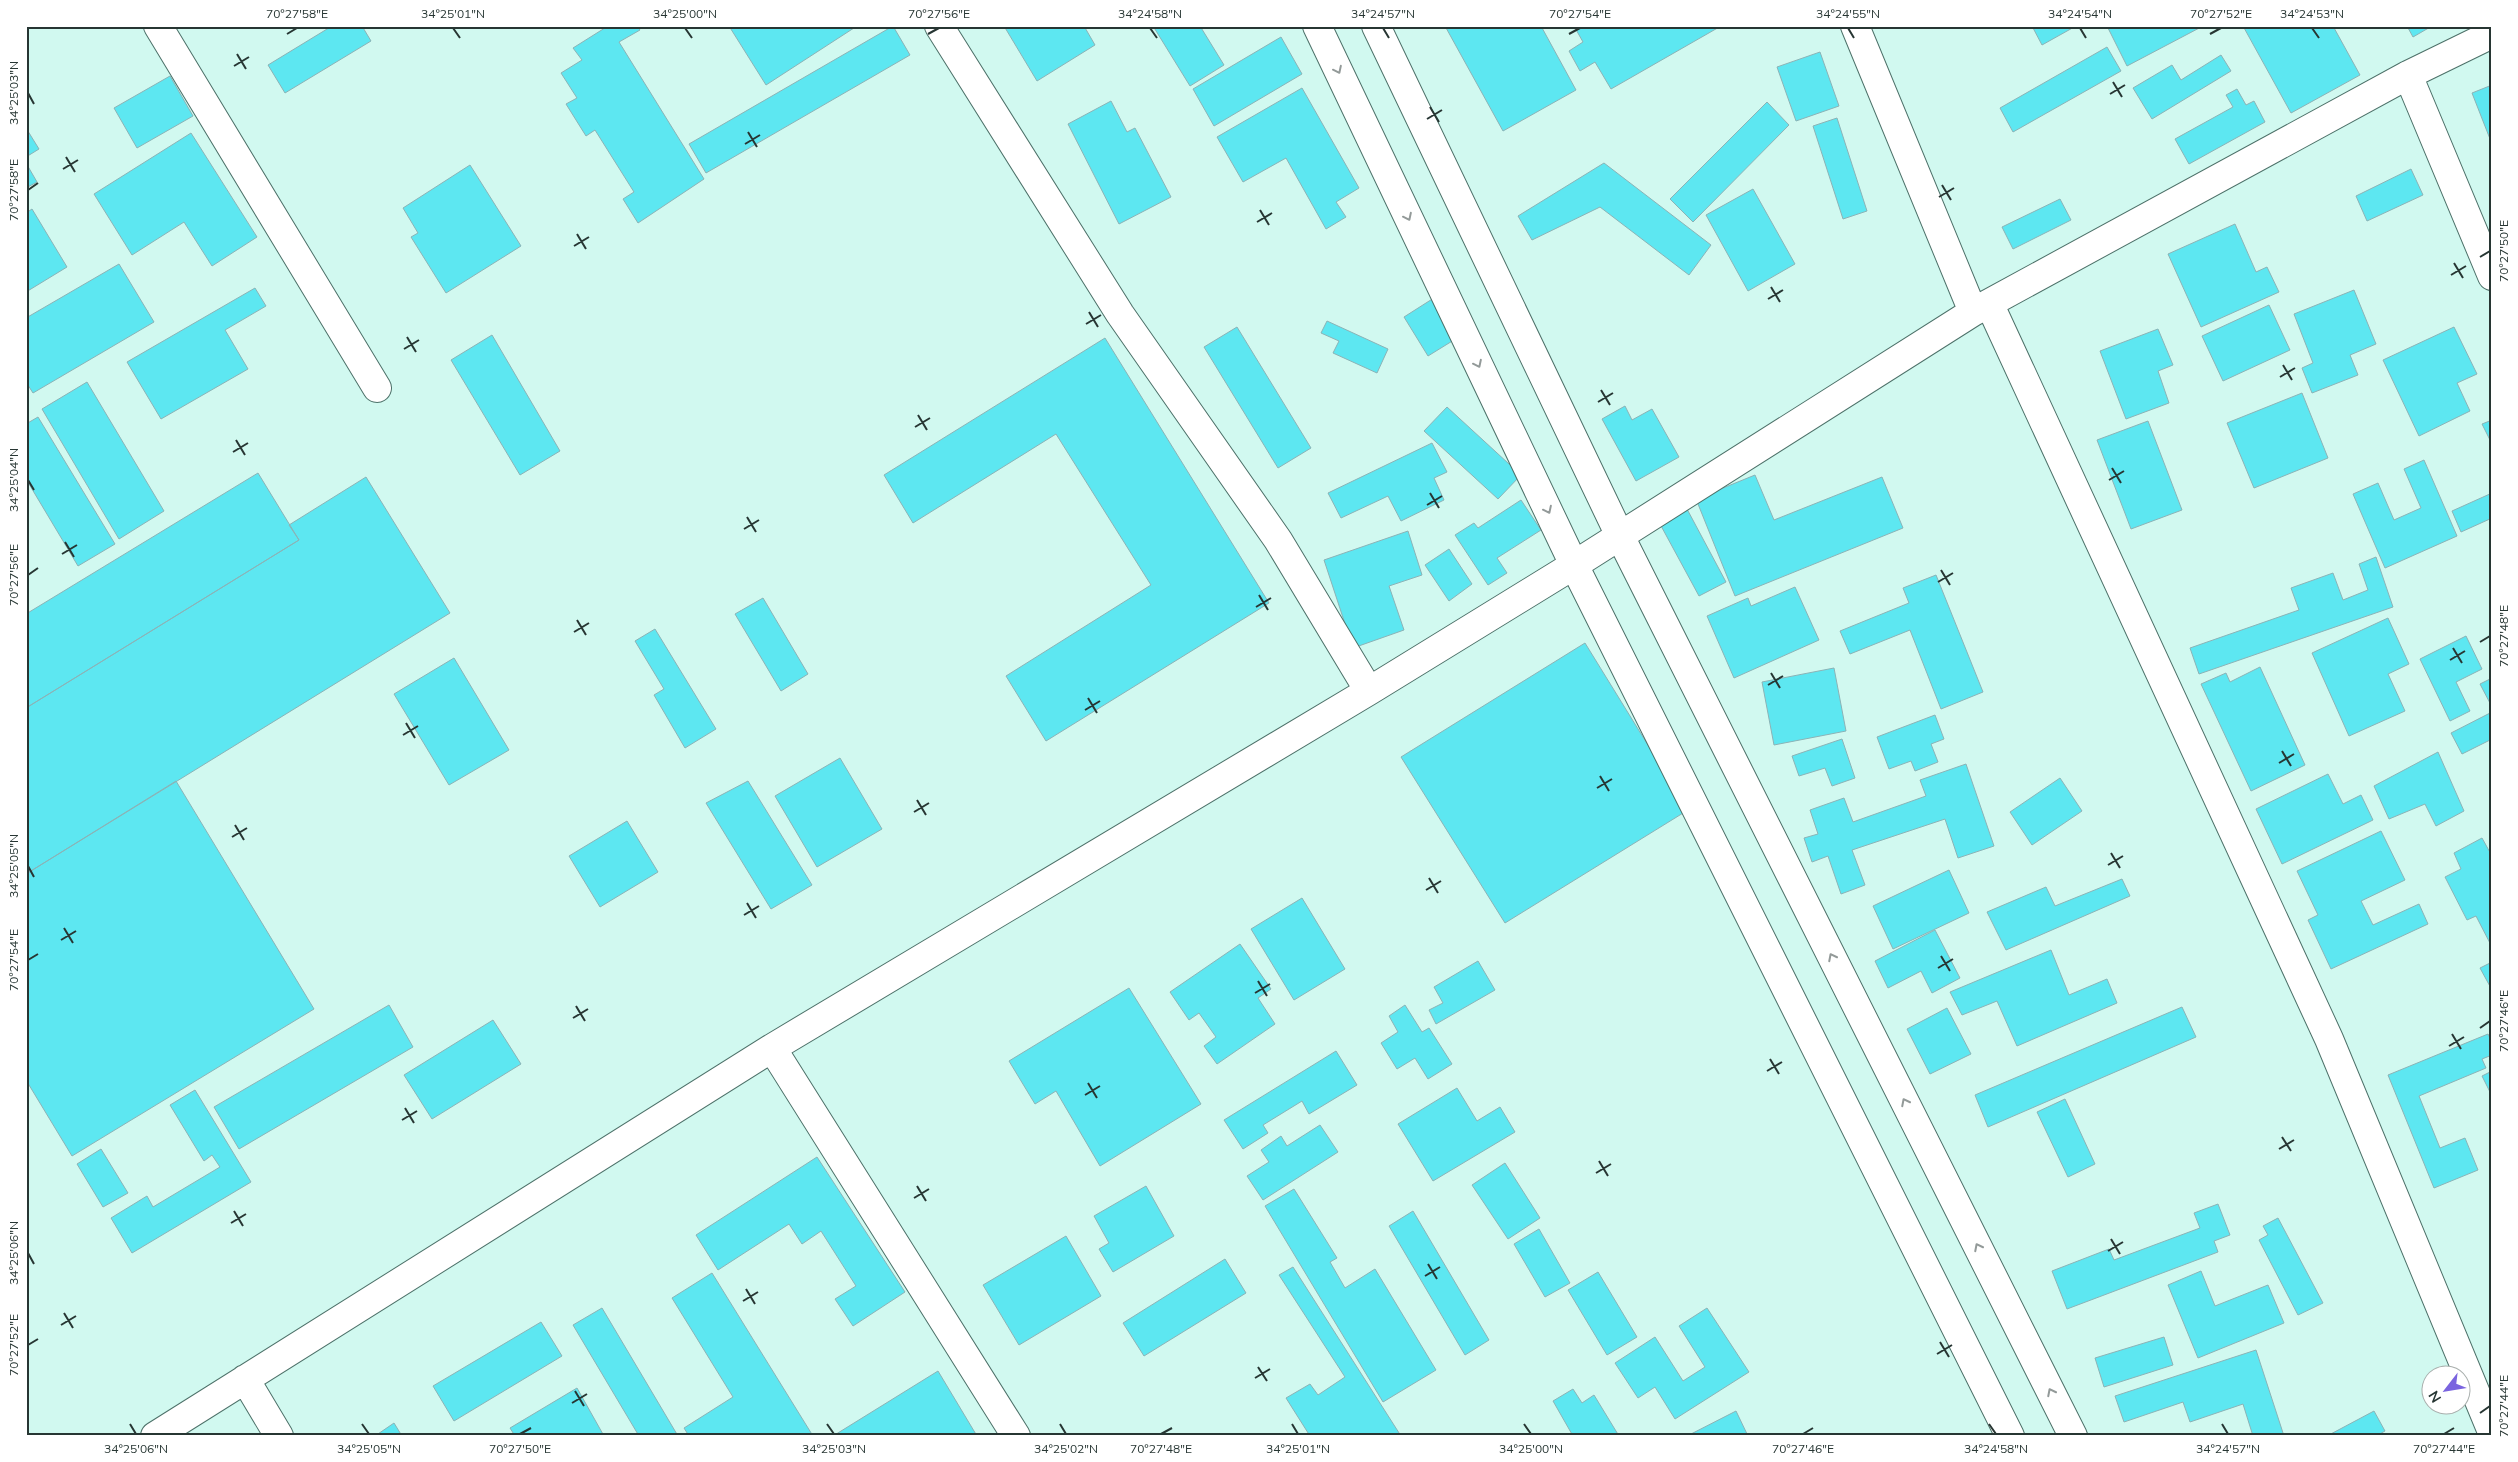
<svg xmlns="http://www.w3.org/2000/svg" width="2518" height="1462" font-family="Mulish,sans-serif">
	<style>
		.building { fill: #5de7f1; stroke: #8bb3b6 }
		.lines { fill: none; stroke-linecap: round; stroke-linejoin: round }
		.minor-casing { stroke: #4d7169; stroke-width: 30 }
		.tertiary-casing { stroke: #4d7169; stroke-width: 30 }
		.minor { stroke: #fff; stroke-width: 28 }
		.tertiary { stroke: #fff; stroke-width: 28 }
		.oneway { stroke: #939a99 }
		.ticks { fill: none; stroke: #273633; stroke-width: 2 }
		.neatline { fill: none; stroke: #273633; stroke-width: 2 }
		.ticks-label { font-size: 12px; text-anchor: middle; fill: #273633 }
	</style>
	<rect width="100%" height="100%" fill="#d1f9f0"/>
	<!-- building -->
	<path class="building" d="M332,26H362L371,41L285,93L268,65Z
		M608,26H637L640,30L619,42L704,179L638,223L623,199L634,192L595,130L586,136L566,104L577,98L561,73L582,60L573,48Z
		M729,26H857L766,85Z
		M893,26L910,55L706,173L689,144Z
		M1004,26H1084L1095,45L1037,81Z
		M1153,26H1200L1224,65L1190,86Z
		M1445,26H1541L1576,90L1503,131Z
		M1574,26H1721L1611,89L1595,62L1580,71L1569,51L1583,42Z
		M2032,26H2076L2042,45Z
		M2107,26H2203L2127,66Z
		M2243,26H2333L2360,75L2291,113Z
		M2407,26H2432L2413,37Z
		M1281,37L1302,74L1214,126L1193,89Z
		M2107,47L2121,71L2013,132L2000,108Z
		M1820,52L1839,106L1796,121L1777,67Z
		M2221,55L2231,71L2152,119L2133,88L2172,65L2181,80Z
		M170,76L193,116L137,148L114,108Z
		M2492,85V144L2472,93Z
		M1302,88L1359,188L1336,202L1346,217L1326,229L1286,158L1243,182L1217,137Z
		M2237,89L2246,105L2254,101L2265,122L2189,164L2175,139L2233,107L2226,95Z
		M1111,101L1127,132L1135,128L1171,197L1119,224L1068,124Z
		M1767,102L1789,125L1693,222L1670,199Z
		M1837,118L1867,211L1843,219L1813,126Z
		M26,128L39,149L26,157Z
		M191,133L257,237L212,266L184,222L132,255L94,194Z
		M26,163L37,182L26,188Z
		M1604,163L1711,245L1689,275L1600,207L1532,240L1518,216Z
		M470,165L521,246L446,293L411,237L418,233L403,208Z
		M2411,169L2423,195L2367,221L2356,196Z
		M1753,189L1795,264L1748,291L1706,215Z
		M2060,199L2071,220L2013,249L2002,227Z
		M32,209L67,267L26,292V213Z
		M2235,224L2256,272L2267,267L2279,292L2201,327L2168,254Z
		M119,264L154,322L33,393L26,382V318Z
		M255,288L266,306L225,330L248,369L161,419L127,362Z
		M2354,290L2376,344L2350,355L2358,375L2312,393L2302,368L2313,363L2294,314Z
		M1437,296L1462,335L1428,356L1404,317Z
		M2269,305L2290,350L2223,381L2202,336Z
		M1327,321L1388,349L1377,373L1333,353L1339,341L1321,333Z
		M1237,327L1311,448L1278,468L1204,347Z
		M2454,327L2477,374L2457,383L2470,411L2419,436L2383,360Z
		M2158,329L2173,365L2158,371L2169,403L2126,419L2100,351Z
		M492,335L560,451L520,475L451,360Z
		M1105,338L1269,603L1046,741L1006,676L1151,585L1056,434L913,523L884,475Z
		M87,382L164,511L119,539L42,409Z
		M2302,393L2328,458L2254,488L2227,423Z
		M1625,406L1632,420L1652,409L1679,457L1636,481L1602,419Z
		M1447,407L1521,475L1498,499L1424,431Z
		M38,417L115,544L78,566L26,479V424Z
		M2492,420V444L2482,424Z
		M2148,421L2182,510L2131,529L2097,440Z
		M1432,443L1447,472L1434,478L1444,500L1401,521L1388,496L1341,518L1328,493Z
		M2424,460L2457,536L2385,568L2353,494L2378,483L2394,520L2421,508L2404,469Z
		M258,473L299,540L26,708V614Z
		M1755,475L1774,520L1882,477L1903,528L1735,596L1696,499Z
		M366,477L450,613L26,874V708L299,540L289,525Z
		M2492,493V518L2461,532L2452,511Z
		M1521,500L1541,530L1497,558L1507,573L1488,585L1455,535L1474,523L1478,528Z
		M1687,509L1726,582L1699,596L1660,524Z
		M1408,531L1422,575L1389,586L1404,630L1353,648L1324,560Z
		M1449,549L1472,584L1449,601L1425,565Z
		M2376,557L2393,607L2199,674L2190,648L2299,610L2291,588L2333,573L2343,600L2368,590L2359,564Z
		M1936,575L1983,692L1941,709L1910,630L1850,654L1840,631L1909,603L1903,588Z
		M1795,587L1819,640L1734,678L1707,616L1748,598L1751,606Z
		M763,598L808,674L781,691L735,614Z
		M2388,618L2409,664L2388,674L2405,711L2349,736L2312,653Z
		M655,629L716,729L685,748L654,695L664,689L635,641Z
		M2466,636L2482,669L2456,682L2470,711L2450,721L2420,659Z
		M1585,643L1688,810L1505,923L1401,757Z
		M454,658L509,750L449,785L394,694Z
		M2260,667L2305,765L2251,791L2201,684L2226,673L2230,682Z
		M1834,668L1846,731L1774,745L1762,682Z
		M2492,678V704L2491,705L2480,684Z
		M2492,712V739L2462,754L2451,733Z
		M1935,715L1944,739L1931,744L1938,762L1915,771L1911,761L1889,769L1877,737Z
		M1842,739L1855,778L1832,786L1825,768L1799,776L1792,756Z
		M2438,752L2464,811L2436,826L2425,804L2389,819L2374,786Z
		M840,758L882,829L817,867L775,796Z
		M1966,764L1994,846L1958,858L1945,819L1852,850L1865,885L1841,894L1828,856L1812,862L1804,838L1818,834L1810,810L1844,798L1853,822L1926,796L1920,780Z
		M2328,774L2343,804L2361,795L2373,820L2282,864L2256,809Z
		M2060,778L2082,811L2032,845L2010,812Z
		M176,781L314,1009L72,1156L26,1080V874Z
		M748,781L812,885L771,909L706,803Z
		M627,821L658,872L600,907L569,856Z
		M2381,831L2405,880L2361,901L2373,925L2419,904L2428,924L2331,969L2308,920L2318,915L2297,871Z
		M2482,838L2492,856V947L2476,916L2467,920L2445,877L2461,869L2454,853Z
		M1949,870L1969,913L1893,949L1873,906Z
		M2122,879L2130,896L2006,950L1987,912L2046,887L2055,906Z
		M1302,898L1345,969L1294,1000L1251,929Z
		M1935,930L1960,978L1932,993L1921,971L1888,988L1875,961Z
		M1240,944L1271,989L1258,998L1275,1024L1217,1064L1204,1046L1216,1037L1199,1013L1189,1020L1170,992Z
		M2051,950L2069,995L2107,979L2117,1003L2017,1046L1997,1001L1962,1015L1950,992Z
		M1478,961L1495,990L1436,1024L1429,1010L1443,1003L1434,987Z
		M2492,962V990L2480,968Z
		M1129,988L1201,1104L1100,1166L1056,1091L1035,1104L1009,1061Z
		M389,1005L413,1047L239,1149L214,1107Z
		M1405,1005L1422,1032L1429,1028L1452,1064L1428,1079L1415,1058L1397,1069L1381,1043L1398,1032L1389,1016Z
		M2182,1007L2196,1037L1988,1127L1975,1095Z
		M1947,1008L1971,1054L1930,1074L1907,1029Z
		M493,1020L521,1064L432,1119L404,1075Z
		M2488,1034L2492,1042V1055L2482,1059L2486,1068L2419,1096L2440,1148L2465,1138L2478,1170L2434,1188L2388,1075Z
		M1336,1051L1357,1085L1309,1114L1302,1101L1263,1125L1268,1133L1243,1149L1224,1120Z
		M2492,1071V1096L2482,1076Z
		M1457,1088L1477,1121L1500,1107L1515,1132L1433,1181L1398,1124Z
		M195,1090L251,1182L132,1253L111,1218L147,1196L153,1207L220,1167L212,1155L204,1161L170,1105Z
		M2065,1099L2095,1164L2068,1177L2037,1112Z
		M1320,1125L1338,1152L1263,1200L1247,1176L1269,1162L1261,1150L1281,1136L1287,1146Z
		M101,1149L128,1193L103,1207L77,1164Z
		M817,1157L905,1292L853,1326L835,1299L856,1286L821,1231L802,1244L789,1224L718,1270L696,1235Z
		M1505,1163L1540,1218L1508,1239L1472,1185Z
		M1146,1186L1174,1236L1113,1272L1099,1249L1109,1243L1094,1216Z
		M1294,1189L1337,1258L1330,1262L1345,1288L1375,1269L1436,1370L1383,1402L1265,1206Z
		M2218,1204L2230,1235L2214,1241L2218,1252L2067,1309L2052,1271L2109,1249L2114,1260L2200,1228L2194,1213Z
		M1413,1211L1489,1340L1465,1355L1389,1226Z
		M2278,1218L2323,1303L2298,1315L2259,1240L2268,1235L2263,1226Z
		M1539,1229L1570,1283L1545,1297L1514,1244Z
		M1066,1236L1101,1296L1019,1345L983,1285Z
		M1225,1259L1246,1293L1144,1356L1123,1323Z
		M1293,1267L1401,1436H1310L1286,1398L1310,1384L1318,1395L1345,1377L1279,1275Z
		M2201,1271L2215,1306L2268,1285L2284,1323L2198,1358L2168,1285Z
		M1598,1272L1637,1337L1607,1355L1568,1290Z
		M712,1273L813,1436H689L684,1428L733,1397L672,1298Z
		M602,1308L678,1436H639L573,1325Z
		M1707,1308L1749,1372L1675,1419L1655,1387L1638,1398L1615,1363L1655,1337L1683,1381L1705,1367L1679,1326Z
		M541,1322L562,1356L454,1421L433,1386Z
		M2164,1337L2173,1365L2104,1387L2095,1358Z
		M2256,1350L2284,1436H2253L2243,1404L2190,1422L2183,1402L2124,1422L2115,1396Z
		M938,1371L977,1436H833Z
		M577,1388L604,1436H515L510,1428Z
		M1573,1389L1582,1403L1594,1395L1619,1436H1573L1553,1401Z
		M1736,1411L1748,1436H1692L1691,1434Z
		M2374,1411L2385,1431L2376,1436H2327Z
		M394,1423L402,1436H375Z"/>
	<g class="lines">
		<!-- minor casing -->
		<g class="minor-casing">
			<path id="minor" d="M158,26L377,388
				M939,26L1120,314L1278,540L1369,691
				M2408,75L2492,276
				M1990,305L2329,1039L2492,1432
				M1973,312L2408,75L2492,34
				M772,1048L1016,1436
				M245,1379L279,1436
				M155,1436L772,1048L1369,691L1574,565L1973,312L1855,26"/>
		</g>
		<!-- tertiary casing -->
		<g class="tertiary-casing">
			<path id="tertiary" d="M1317,26L1574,565L2010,1436
				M1376,26L1620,536L2073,1436"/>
		</g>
		<!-- minor -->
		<use href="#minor" class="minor"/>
		<!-- tertiary -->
		<use href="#tertiary" class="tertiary"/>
	</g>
	<!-- one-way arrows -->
	<defs><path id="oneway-chevron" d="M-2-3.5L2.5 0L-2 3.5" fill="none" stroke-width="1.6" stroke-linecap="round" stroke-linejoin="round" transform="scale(1.25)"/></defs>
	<g class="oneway">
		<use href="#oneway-chevron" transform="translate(1338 70) rotate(64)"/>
		<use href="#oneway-chevron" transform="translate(1408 217) rotate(64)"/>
		<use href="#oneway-chevron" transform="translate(1478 364) rotate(64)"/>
		<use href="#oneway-chevron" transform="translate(1548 510) rotate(64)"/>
		<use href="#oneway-chevron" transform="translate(1832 957) rotate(-117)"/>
		<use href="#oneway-chevron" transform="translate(1905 1102) rotate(-117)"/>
		<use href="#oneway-chevron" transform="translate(1978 1247) rotate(-117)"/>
		<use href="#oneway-chevron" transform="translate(2051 1392) rotate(-117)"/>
	</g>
	<!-- ticks -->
	<path class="ticks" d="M453,28L460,38M685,28L692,38M1150,28L1157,38M1383,28L1389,38M1848,28L1854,38M2080,28L2086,38M2312,28L2319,38M287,34L297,28M928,34L939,28M1569,34L1580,28M2210,34L2221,28M237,54L246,69M234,66L249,57M2113,82L2122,97M28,93L34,104M2110,94L2125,85M1430,107L1439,122M1427,119L1442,110M748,132L757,147M745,144L760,135M66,157L75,172M63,169L78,160M1942,185L1951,200M28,190L38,183M1939,197L1954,188M1260,210L1269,225M1257,222L1272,213M577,234L586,249M574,246L589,237M2480,257L2490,251M2454,263L2463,278M2451,275L2466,266M1771,287L1780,302M1768,299L1783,290M1089,312L1098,327M1086,324L1101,315M407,337L416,352M404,349L419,340M2283,365L2292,380M2280,377L2295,368M1601,390L1610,405M1598,402L1613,393M918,415L927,430M915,427L930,418M236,440L245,455M233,452L248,443M2112,468L2121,483M28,480L34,490M2109,480L2124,471M1430,493L1439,508M1427,505L1442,496M747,517L756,532M744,529L759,520M65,542L74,557M62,554L77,545M1941,570L1950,585M28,575L38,568M1938,582L1953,573M1259,595L1268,610M1256,607L1271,598M577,620L586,635M574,632L589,623M2480,642L2490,636M2453,648L2462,663M2450,660L2465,651M1771,673L1780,688M1768,685L1783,676M1088,698L1097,713M1085,710L1100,701M406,723L415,738M403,735L418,726M2282,751L2291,766M2279,763L2294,754M1600,776L1609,791M1597,788L1612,779M917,800L926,815M914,812L929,803M235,825L244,840M232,837L247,828M2111,853L2120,868M2108,865L2123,856M28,866L34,877M1429,878L1438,893M1426,890L1441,881M747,903L756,918M744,915L759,906M64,928L73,943M61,940L76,931M1941,956L1950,971M28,960L38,954M1938,968L1953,959M1258,981L1267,996M1255,993L1270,984M576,1006L585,1021M573,1018L588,1009M2480,1028L2490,1021M2452,1034L2461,1049M2449,1046L2464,1037M1770,1059L1779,1074M1767,1071L1782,1062M1088,1083L1097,1098M1085,1095L1100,1086M405,1108L414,1123M402,1120L417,1111M2282,1137L2291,1151M2279,1149L2294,1140M1599,1161L1608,1176M1596,1173L1611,1164M917,1186L926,1201M914,1198L929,1189M234,1211L243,1226M231,1223L246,1214M2111,1239L2120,1254M2108,1251L2123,1242M28,1253L34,1264M1428,1264L1437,1279M1425,1276L1440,1267M746,1289L755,1304M743,1301L758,1292M64,1313L73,1328M61,1325L76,1316M1940,1342L1949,1357M28,1345L38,1339M1937,1354L1952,1345M1258,1367L1267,1381M1255,1378L1270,1369M575,1391L584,1406M572,1403L587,1394M2480,1413L2490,1406M130,1424L136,1434M362,1424L369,1434M827,1424L834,1434M1060,1424L1066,1434M1292,1424L1298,1434M1524,1424L1531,1434M1989,1424L1996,1434M2222,1424L2228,1434M520,1434L531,1428M1161,1434L1172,1428M1803,1434L1813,1428M2444,1434L2454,1428"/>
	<!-- border -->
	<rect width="2518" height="1462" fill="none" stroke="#ffffff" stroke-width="55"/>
	<!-- north arrow -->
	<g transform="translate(2446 1390) rotate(239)"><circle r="24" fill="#ffffff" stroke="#a9afad"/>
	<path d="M0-4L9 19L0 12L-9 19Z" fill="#7a64df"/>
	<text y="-8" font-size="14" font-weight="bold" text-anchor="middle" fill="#273633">N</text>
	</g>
	<rect x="28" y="28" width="2462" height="1406" class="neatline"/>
	<g class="ticks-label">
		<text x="297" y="18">70°27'58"E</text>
		<text x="453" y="18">34°25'01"N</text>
		<text x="685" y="18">34°25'00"N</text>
		<text x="939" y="18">70°27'56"E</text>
		<text x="1150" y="18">34°24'58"N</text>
		<text x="1383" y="18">34°24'57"N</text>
		<text x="1580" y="18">70°27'54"E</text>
		<text x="1848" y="18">34°24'55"N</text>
		<text x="2080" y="18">34°24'54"N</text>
		<text x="2221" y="18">70°27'52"E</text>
		<text x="2312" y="18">34°24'53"N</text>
		<text transform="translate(14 93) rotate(-90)" y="4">34°25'03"N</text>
		<text transform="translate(14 190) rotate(-90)" y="4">70°27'58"E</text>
		<text transform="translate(2504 251) rotate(-90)" y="4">70°27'50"E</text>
		<text transform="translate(14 480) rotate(-90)" y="4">34°25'04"N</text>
		<text transform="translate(14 575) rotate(-90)" y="4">70°27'56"E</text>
		<text transform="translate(2504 636) rotate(-90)" y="4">70°27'48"E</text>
		<text transform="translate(14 866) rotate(-90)" y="4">34°25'05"N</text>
		<text transform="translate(14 960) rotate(-90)" y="4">70°27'54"E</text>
		<text transform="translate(2504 1021) rotate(-90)" y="4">70°27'46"E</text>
		<text transform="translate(14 1253) rotate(-90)" y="4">34°25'06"N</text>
		<text transform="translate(14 1345) rotate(-90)" y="4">70°27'52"E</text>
		<text transform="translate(2504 1406) rotate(-90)" y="4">70°27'44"E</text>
		<text x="136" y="1453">34°25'06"N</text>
		<text x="369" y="1453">34°25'05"N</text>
		<text x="520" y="1453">70°27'50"E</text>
		<text x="834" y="1453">34°25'03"N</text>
		<text x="1066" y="1453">34°25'02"N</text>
		<text x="1161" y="1453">70°27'48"E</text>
		<text x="1298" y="1453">34°25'01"N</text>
		<text x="1531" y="1453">34°25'00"N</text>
		<text x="1803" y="1453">70°27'46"E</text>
		<text x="1996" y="1453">34°24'58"N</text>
		<text x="2228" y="1453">34°24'57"N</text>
		<text x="2444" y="1453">70°27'44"E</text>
	</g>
</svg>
